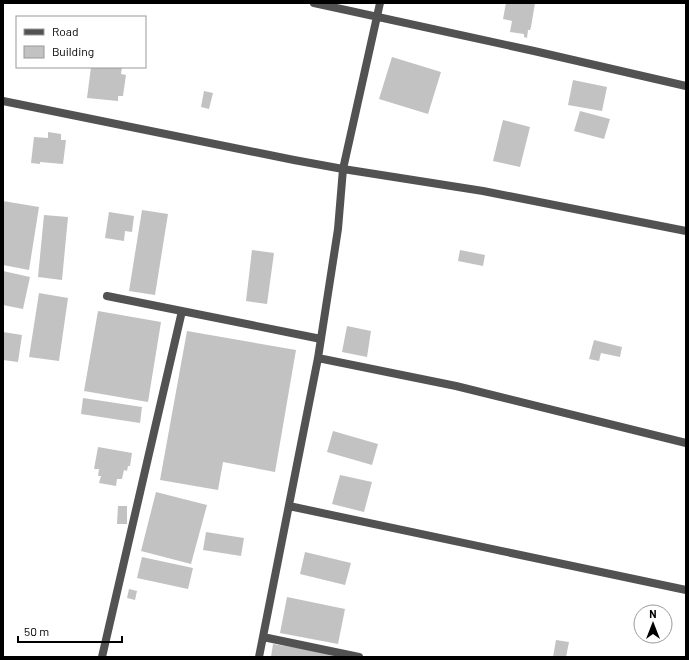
<svg xmlns="http://www.w3.org/2000/svg" width="689" height="660" font-family="Barlow,sans-serif">
	<style>
		.building { fill: #c2c2c2 }
		.lines { fill: none; stroke-linecap: round; stroke-linejoin: round }
		.minor { stroke: #525252; stroke-width: 8 }
	</style>
	<rect width="100%" height="100%" fill="#fff"/>
	<!-- building -->
	<path class="building" d="M506,3H535L531,27L530,30H528L527,38L524,37V34L510,32L512,21L503,19Z
		M392,57L441,72L428,114L379,99Z
		M91,67H122L121,74L126,75L123,96H118V101L87,98Z
		M573,80L607,87L602,111L568,105Z
		M204,91L213,93L209,109L201,107Z
		M580,111L610,119L604,139L574,131Z
		M503,120L530,127L520,167L493,161Z
		M48,132L61,134V140H66L63,164L40,162V164L31,163L34,137L48,138Z
		M3,201L39,207L29,270L3,265Z
		M142,210L168,214L155,295L129,291Z
		M109,212L134,216L132,232L125,231L124,241L105,238Z
		M44,215L68,217L62,280L38,277Z
		M252,250L274,253L267,304L246,301Z
		M460,250L485,255L483,266L458,261Z
		M3,271L30,277L23,309L3,305Z
		M39,293L68,298L59,361L29,357Z
		M98,311L161,322L148,402L84,391Z
		M347,326L371,331L367,357L342,352Z
		M187,331L296,350L275,472L223,462L218,490L160,480Z
		M3,332L22,335L18,362L3,360Z
		M594,340L622,347L620,357L601,353L599,361L589,359Z
		M83,398L142,407L140,423L81,414Z
		M333,431L378,444L372,465L327,452Z
		M98,447L132,453L130,466H128L127,471L124,470L122,479H117L116,486L99,483L101,476H98L99,469H94Z
		M340,475L372,482L364,512L332,504Z
		M156,492L207,505L191,564L141,551Z
		M118,506H127V524H117Z
		M206,532L244,538L241,556L203,550Z
		M305,552L351,563L345,585L300,574Z
		M142,557L193,568L188,589L137,578Z
		M129,589L137,591L135,600L127,598Z
		M287,597L345,609L338,644L280,633Z
		M556,640L569,642L566,657H553Z
		M273,644L342,655V657H271Z"/>
	<g class="lines">
		<!-- minor -->
		<path class="minor" d="M314,3L534,51L686,86
			M380,3L343,169L483,191L686,231
			M3,101L294,160L343,169L338,229L318,358L259,657
			M107,296L321,339
			M318,358L456,386L686,443
			M289,506L686,590
			M263,637L359,657
			M102,657L182,311"/>
	</g>
	<!-- border -->
	<rect width="689" height="660" fill="none" stroke="#000000" stroke-width="8"/>
	<!-- legend -->
	<rect x="16" y="16" width="130" height="52" fill="#ffffff" stroke="#999999"/>
	<rect x="24" y="29" width="20" height="6" fill="#525252" stroke="#999999"/>
	<text x="52" y="36" font-size="12" fill="#000000">Road</text>
	<rect x="24" y="46" width="20" height="12" fill="#c2c2c2" stroke="#999999"/>
	<text x="52" y="56" font-size="12" fill="#000000">Building</text>
	<!-- north arrow -->
	<g transform="translate(653 624)"><circle r="19" fill="#ffffff" stroke="#999999"/>
	<path d="M0-3L7 15L0 10L-7 15Z" fill="#000000"/>
	<text y="-6" font-size="11" font-weight="bold" text-anchor="middle" fill="#000000">N</text>
	</g>
	<!-- scale -->
	<path d="M18 636v6h104v-6" fill="none" stroke="#000000" stroke-width="2"/>
	<text x="24" y="636" font-size="12" fill="#000000" stroke="#ffffff" stroke-width="3" paint-order="stroke">50 m</text>
</svg>
